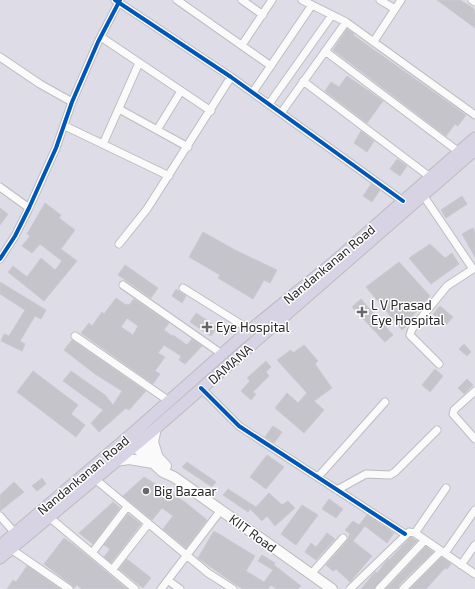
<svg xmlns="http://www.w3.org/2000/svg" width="475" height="589" font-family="'Exo 2',sans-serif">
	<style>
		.building { fill: #c5c4cb; stroke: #cac9d0; fill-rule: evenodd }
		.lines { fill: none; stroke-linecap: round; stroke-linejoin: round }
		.street-casing { stroke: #bdbdbf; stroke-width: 9 }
		.secondary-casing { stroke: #bdbdbf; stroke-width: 12 }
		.primary-casing { stroke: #bcbbbf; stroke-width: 13 }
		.street { stroke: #fafafb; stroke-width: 7 }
		.secondary { stroke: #fafafb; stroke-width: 10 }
		.primary { stroke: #d7d3e4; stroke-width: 11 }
		.cycleway-casing { stroke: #fff; stroke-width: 6 }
		.cycleway { stroke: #0057b8; stroke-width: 4 }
		.poi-dot { fill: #67666a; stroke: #fff; stroke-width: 1.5 }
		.labels { text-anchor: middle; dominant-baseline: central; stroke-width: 3; stroke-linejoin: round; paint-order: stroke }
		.street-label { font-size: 13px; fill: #272727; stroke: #fff }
		.poi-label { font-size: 13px; fill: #272727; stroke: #fff; text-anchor: start }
	</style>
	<rect width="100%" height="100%" fill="#dedce6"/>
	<!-- building -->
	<path class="building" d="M437,0H460L473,8L475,11V28Z
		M347,29L354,34L353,35L466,115L458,126L455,124L446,136L333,50Z
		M347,76L383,101L367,123L325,91L331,82L339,87Z
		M361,131L374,141L367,152L354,143Z
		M397,159L407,166L400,176L390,169Z
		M371,184L380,190L372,202L363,196Z
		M462,196L467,204L446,218L441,210Z
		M45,203L61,215L59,218L75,230L61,249L77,261L44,301L8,272L13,266L27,277L41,258L55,270L62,261L40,244L32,253L22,246L30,236L27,234Z
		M0,208L8,214L0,225Z
		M473,228L475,232V257L462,234Z
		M203,232L235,250L277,270L270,283L264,280L253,299L218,278L220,275L189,257Z
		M430,244L445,258L452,253L459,264L431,284L409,258Z
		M399,262L430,296L408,321L410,323L402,330L366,287Z
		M125,265L158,288L151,298L118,275Z
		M0,282L46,310L41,319L35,316L20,341L25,344L22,351L1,341L4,334L9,336L25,310L0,294Z
		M176,289L186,296L182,303L172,296Z
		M116,298L126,305L127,304L129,305L134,299L169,323L164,330L172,336L173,335L187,345L192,339L202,346L185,364L179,360L181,356L164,345L158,353L165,357L155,371L160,374L153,384L81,333L89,323L92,326L102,312L104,314ZM127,318L138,326L133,335L121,327Z
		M361,299L393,335L385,342L352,307Z
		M440,306L453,317L446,325L433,314Z
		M196,313L217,327L211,336L190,322Z
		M72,340L146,391L129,410L126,408L99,432L91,423L103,410L63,381L71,371L105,395L113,405L122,391L95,374L64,350Z
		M464,344L471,352L467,356L459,349Z
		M304,345L318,361L315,364L332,388L314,401L324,410L304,433L275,408L287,393L298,403L307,393L277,360L291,350L293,353Z
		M266,361L271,367L266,372L269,376L253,392L256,394L251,400L241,391L250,381L247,378Z
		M435,369L443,376L430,392L422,385Z
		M33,371L78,405L71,414L85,425L76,437L17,392Z
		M467,379L473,385L464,394L458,388Z
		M273,426L282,432L274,443L265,437Z
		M267,455L284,467L266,489L250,477Z
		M187,462L216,482L212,487L182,467Z
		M144,477L185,502L207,520L186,548L163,529L173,516L162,508L152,520L123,496Z
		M42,478L46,484L37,491L32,486Z
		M14,482L24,492L0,511V495Z
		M228,489L256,507L269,493L282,505L288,501L295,508L275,526L267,516L262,521L250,509L248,512L223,495Z
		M329,499L343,509L336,518L322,509Z
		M113,502L120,508L93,544L79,533Z
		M302,505L318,515L296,545L281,534Z
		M128,514L141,524L111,563L104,557L110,549L104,545Z
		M367,515L394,533L387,543L365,526L353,541L372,556L350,582L336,569L333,571L326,565L347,541L350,534L345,530L353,521L359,525Z
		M214,531L255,556L246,571L264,582L273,570L258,561L262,555L275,563L274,565L301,586L298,589H276L271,585L268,589H243L235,584L198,558Z
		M327,533L335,539L316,560L305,552L311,543L316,547Z
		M411,537L417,541L374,589H361L375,572L377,573L388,559L389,560Z
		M64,538L74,545L127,589H82L77,585L74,588L72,585L44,564Z
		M426,546L433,552L399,585L398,589H386Z
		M442,557L451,564L447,569L445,568L426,589H410Z
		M127,559L151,578L143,588L119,569Z
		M27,566L29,567L60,589H7L13,580L16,582Z"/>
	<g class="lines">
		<!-- street casing -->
		<g class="street-casing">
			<path id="street" d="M115,0L231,77L403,201
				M177,0L271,66
				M242,0L263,15
				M302,0L346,22L475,115
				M380,0L395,9
				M472,0L475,2
				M101,37L211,111
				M374,41L401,0
				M242,45L272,0
				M325,51L459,152
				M0,57L40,84L72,102
				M303,81L430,177
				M253,92L312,5
				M269,104L332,15
				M119,109L188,147
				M281,113L346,22
				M65,126L169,176
				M157,130L181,91
				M103,144L139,63
				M0,187L29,208
				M423,195L473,269L447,286L412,329L410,335L439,364
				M119,244L147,209L231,77
				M0,259L15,236L29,208L56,148L72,102L98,42L120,0
				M123,285L222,354
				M183,288L250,330
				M75,336L169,401
				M201,388L239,426L405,534
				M475,391L454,410L453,414L475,439
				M318,477L385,402
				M95,479L208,573L233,589
				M337,490L366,474L390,475L395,472L437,430
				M0,516L15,533
				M49,517L135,589
				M415,533L446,488
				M11,549L69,589
				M92,553L127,507
				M445,553L475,510
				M461,565L475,545
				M112,570L148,524
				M311,574L343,538
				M169,581L180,589
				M161,589L221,510
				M350,589L409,532L415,533L475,574
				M379,589L425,540
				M403,589L441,551"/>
		</g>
		<!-- secondary casing -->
		<g class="secondary-casing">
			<path id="secondary" d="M156,428L153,442L157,455
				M137,435L166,466
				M129,441L163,472L174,477L332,589
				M115,461L129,459L153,463"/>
		</g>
		<!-- primary casing -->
		<g class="primary-casing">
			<path id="primary" d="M0,546L134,432L238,340L335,261L475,138
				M0,558L156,428L475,150"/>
		</g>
		<!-- street -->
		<use href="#street" class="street"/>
		<!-- secondary -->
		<use href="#secondary" class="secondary"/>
		<!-- primary -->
		<use href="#primary" class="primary"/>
		<!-- cycleway casing -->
		<g class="cycleway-casing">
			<path id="cycleway" d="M115,0L231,77L403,201
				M0,259L15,236L29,208L56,148L72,102L98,42L120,0
				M201,388L239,426L405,534"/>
		</g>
		<!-- cycleway -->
		<use href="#cycleway" class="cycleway"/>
	</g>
	<!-- markers -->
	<g class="poi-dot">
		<path d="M360 306h4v4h4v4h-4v4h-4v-4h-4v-4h4z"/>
		<path d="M205 321h4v4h4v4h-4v4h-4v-4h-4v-4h4z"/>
		<circle cx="146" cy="491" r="4"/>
	</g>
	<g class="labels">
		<!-- street labels -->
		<g class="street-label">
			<text transform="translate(329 264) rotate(-40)">Nandankanan Road</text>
			<text transform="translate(230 364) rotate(-41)">DAMANA</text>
			<text transform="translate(83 475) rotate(-40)">Nandankanan Road</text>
			<text transform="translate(253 533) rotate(36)">KIIT Road</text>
		</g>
		<!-- poi labels -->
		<g class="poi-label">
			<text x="371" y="305">L V Prasad<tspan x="371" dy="15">Eye Hospital</tspan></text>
			<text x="216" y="327">Eye Hospital</text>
			<text x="154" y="491">Big Bazaar</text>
		</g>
	</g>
</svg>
